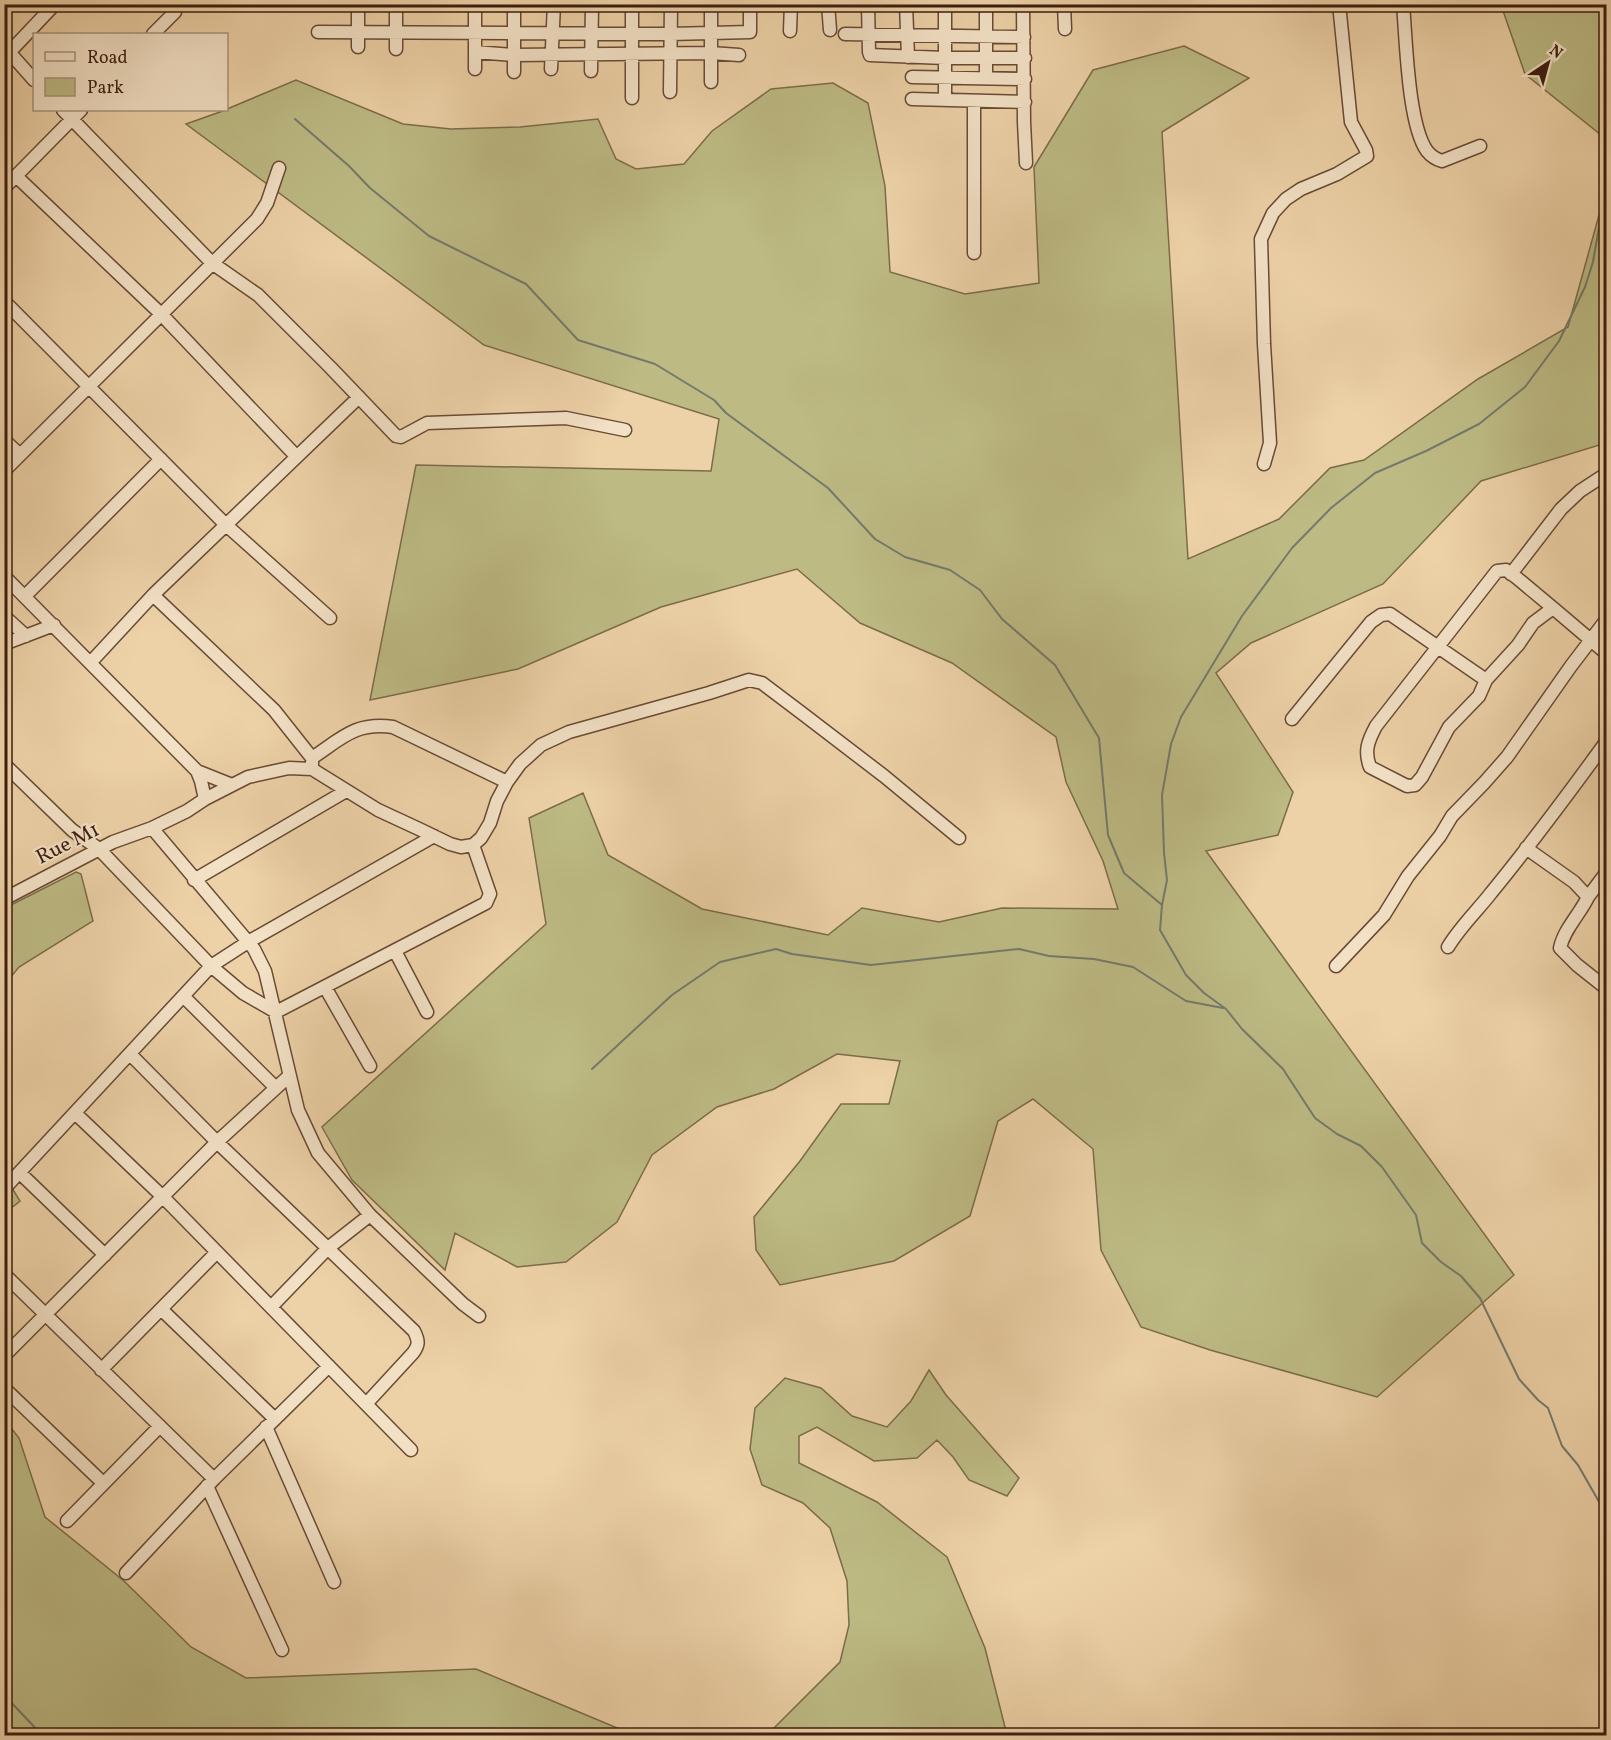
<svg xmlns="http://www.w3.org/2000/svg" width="1611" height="1740" font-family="Vollkorn,serif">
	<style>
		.green { fill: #bdba84; stroke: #7c6c4a; stroke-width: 1.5 }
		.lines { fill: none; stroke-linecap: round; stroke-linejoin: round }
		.stream { stroke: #747a6c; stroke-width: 2 }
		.minor-casing { stroke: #684b36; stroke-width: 15 }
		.minor { stroke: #f3e1c6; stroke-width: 12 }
		.labels { text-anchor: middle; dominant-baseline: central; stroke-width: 4.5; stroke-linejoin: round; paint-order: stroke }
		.street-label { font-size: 21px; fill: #3c1e10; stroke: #f3e1c6 }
	</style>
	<rect width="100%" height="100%" fill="#edd1a7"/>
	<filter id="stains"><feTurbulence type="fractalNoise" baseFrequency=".00333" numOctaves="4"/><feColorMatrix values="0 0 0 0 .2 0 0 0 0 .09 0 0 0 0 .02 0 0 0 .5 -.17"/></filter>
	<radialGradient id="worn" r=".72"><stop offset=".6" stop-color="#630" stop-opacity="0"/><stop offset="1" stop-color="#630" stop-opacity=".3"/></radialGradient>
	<!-- green -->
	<path class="green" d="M1501,5H1606V139L1525,74Z
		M1184,46L1249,78L1162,132L1188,559L1279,519L1330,468L1364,460L1478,379L1568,327L1606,190V443L1481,481L1383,584L1251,643L1216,673L1293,792L1278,835L1206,851L1514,1275L1377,1397L1210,1350L1141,1327L1101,1250L1093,1149L1033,1099L998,1121L970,1216L894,1261L780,1285L756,1250L754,1217L800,1161L841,1104H889L900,1061L837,1054L774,1089L717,1107L652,1155L617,1222L566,1262L517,1267L455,1233L445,1270L352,1180L322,1127L546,924L529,818L583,793L608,855L702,909L828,935L862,908L939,922L1002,908L1118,909L1103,861L1066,782L1056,737L952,663L860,623L797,569L661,607L518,669L370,700L416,465L711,471L719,419L484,345L186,124L220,112L296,80L403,124L451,129L520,127L598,119L616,159L636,169L684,164L712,131L771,89L833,83L868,103L885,186L890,272L965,294L1039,283L1034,167L1093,70Z
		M76,872L81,874L93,921L19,967L5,984V908Z
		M4,1175L20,1201L5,1213H4Z
		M929,1370L946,1395L1019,1478L1007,1496L969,1480L953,1457L937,1440L917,1458L874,1461L817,1427L799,1436V1463L877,1502L947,1557L985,1648L1007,1735H767L840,1662L849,1625L847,1581L830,1528L803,1503L762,1485L750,1449L755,1408L785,1378L821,1388L852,1416L887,1427L911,1401Z
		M4,1419L19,1438L45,1517L124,1581L191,1647L246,1678L476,1669L634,1735H5Z"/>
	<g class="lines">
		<!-- stream -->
		<path class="stream" d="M295,119L349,166L370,188L429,236L526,284L578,340L655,364L714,400L726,413L828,488L875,539L905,557L950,570L980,590L1002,619L1055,665L1099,738L1108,835L1124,873L1162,905
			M1606,157L1603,204L1593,262L1585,287L1559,341L1525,387L1479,424L1426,451L1375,473L1331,508L1292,548L1242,616L1181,717L1171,744L1162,795L1164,853L1167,880L1162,905L1160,930L1186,975L1204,993L1226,1009L1242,1029L1283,1069L1315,1118L1337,1134L1361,1146L1382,1167L1416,1215L1422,1243L1441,1262L1461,1276L1480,1298L1519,1379L1538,1400L1548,1408L1562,1446L1578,1465L1606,1514
			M592,1069L672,995L720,962L776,949L792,954L871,965L1019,949L1049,956L1094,959L1133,967L1186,1001L1223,1008
			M4,1695L43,1736
			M1590,1736L1606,1729"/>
		<!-- minor casing -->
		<g class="minor-casing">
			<path id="minor" d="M632,4V98
				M711,4V82
				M828,4L830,30
				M868,4L869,52L870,55L945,58H1025
				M906,4L908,57
				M945,4V100
				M986,4V78
				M1023,4L1024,122L1026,163
				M1064,4L1065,29
				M1403,4C1406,39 1408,125 1427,151C1431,156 1435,159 1442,161L1480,146
				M790,31L791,4
				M318,32L670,34L750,32V4
				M153,34L175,12V4
				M845,34L1024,37
				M358,47V4
				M396,49V4
				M475,52L514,55L711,53L739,55
				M10,53L34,80
				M4,58L55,4
				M475,69V4
				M551,69L554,4
				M591,71L592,4
				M514,72V4
				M912,77L1025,79
				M670,92L671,4
				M912,99L1025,102
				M974,102V253
				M63,110L212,263L258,295L330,367L396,436L401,437L427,423L566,418L625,430
				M16,176L161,314L296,456
				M4,188L81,110
				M4,301L225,524L330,618
				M4,440L20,455
				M1264,464L1270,443L1264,344L1261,239L1273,213L1286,199L1301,189L1337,174L1367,156L1366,150L1351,122L1339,4
				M4,471L257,219L267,203L279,168
				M1506,570L1517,578L1553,608L1533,623L1518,645L1486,680L1479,696L1449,727L1422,777L1415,785L1407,786L1370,767C1364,751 1368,741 1376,726L1497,571Z
				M1511,574L1561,509L1580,491L1606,474
				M4,576L197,771L201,781L205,799L187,811L152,828L113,842L4,899
				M153,595L274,710L312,758V769
				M25,596L161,459
				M1553,608L1606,653
				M4,616L26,636
				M4,644L54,625
				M91,662L153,595L359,397
				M1292,719L1371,622L1381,615L1390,614L1486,680
				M312,758C342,738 355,722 393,727L507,782
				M4,764L72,830L99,849L211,966L243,993L276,1012L486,903L490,894L473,845
				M197,771L232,785
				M205,799L248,777L289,768L312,769L378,810L419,829L450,844L461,847L473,845L481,838L490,823L497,801L507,782L520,764L541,745L569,732L709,693L749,680L762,683L803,714L884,776L959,838
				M152,828L254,949L265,971L298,1110L318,1153L370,1215L463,1304L479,1316
				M1526,848L1574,882L1588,897C1580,914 1564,929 1560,948L1577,965L1606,988
				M194,880L346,791
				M1588,897L1606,873
				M1448,947C1460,927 1477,911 1491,893C1531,844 1569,793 1606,742
				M395,951L427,1012
				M1336,966L1384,915L1408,876L1440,836L1452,816L1484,783L1507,757L1571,666L1606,620
				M325,987L370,1066
				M183,996L276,1088
				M130,1054L217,1142L414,1331C419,1341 419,1345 413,1353L366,1404
				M75,1113L163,1197L411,1450
				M20,1173L105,1255
				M4,1189L211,966L248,942L434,836
				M4,1274L214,1479
				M271,1307L328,1248L370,1215
				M161,1309L275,1419
				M4,1356L217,1142L289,1076
				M101,1370L217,1252
				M4,1388L103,1483
				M266,1427L334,1582
				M207,1486L282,1650
				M67,1521L160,1426
				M126,1573L214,1479L329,1366"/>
		</g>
		<!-- minor -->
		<use href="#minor" class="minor"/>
	</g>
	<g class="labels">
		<!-- street labels -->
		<g class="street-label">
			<text transform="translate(68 844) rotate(-27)">Rue M1</text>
		</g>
	</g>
	<!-- margin -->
	<rect width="1611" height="1740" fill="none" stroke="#edd1a7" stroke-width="24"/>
	<rect x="6" y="6" width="1599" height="1728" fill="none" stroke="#3c1e10" stroke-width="3"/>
	<rect x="12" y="12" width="1587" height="1716" fill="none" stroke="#3c1e10" stroke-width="1.5"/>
	<!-- legend -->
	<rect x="33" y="33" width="195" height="78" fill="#f3e1c6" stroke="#aa937d" stroke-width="1.5"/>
	<rect x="45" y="52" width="30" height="9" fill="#f3e1c6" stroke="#aa937d" stroke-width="1.5"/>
	<text x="87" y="63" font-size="18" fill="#3c1e10">Road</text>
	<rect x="45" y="78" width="30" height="18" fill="#bdba84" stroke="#aa937d" stroke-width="1.5"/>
	<text x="87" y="93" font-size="18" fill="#3c1e10">Park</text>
	<!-- north arrow -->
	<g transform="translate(1548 63) rotate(36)" stroke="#f3e1c6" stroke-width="4.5" paint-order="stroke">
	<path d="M0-4.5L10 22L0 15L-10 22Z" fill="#3c1e10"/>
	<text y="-9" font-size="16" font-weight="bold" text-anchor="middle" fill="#3c1e10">N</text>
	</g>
	<rect width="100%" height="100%" filter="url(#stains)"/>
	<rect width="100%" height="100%" fill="url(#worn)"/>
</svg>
